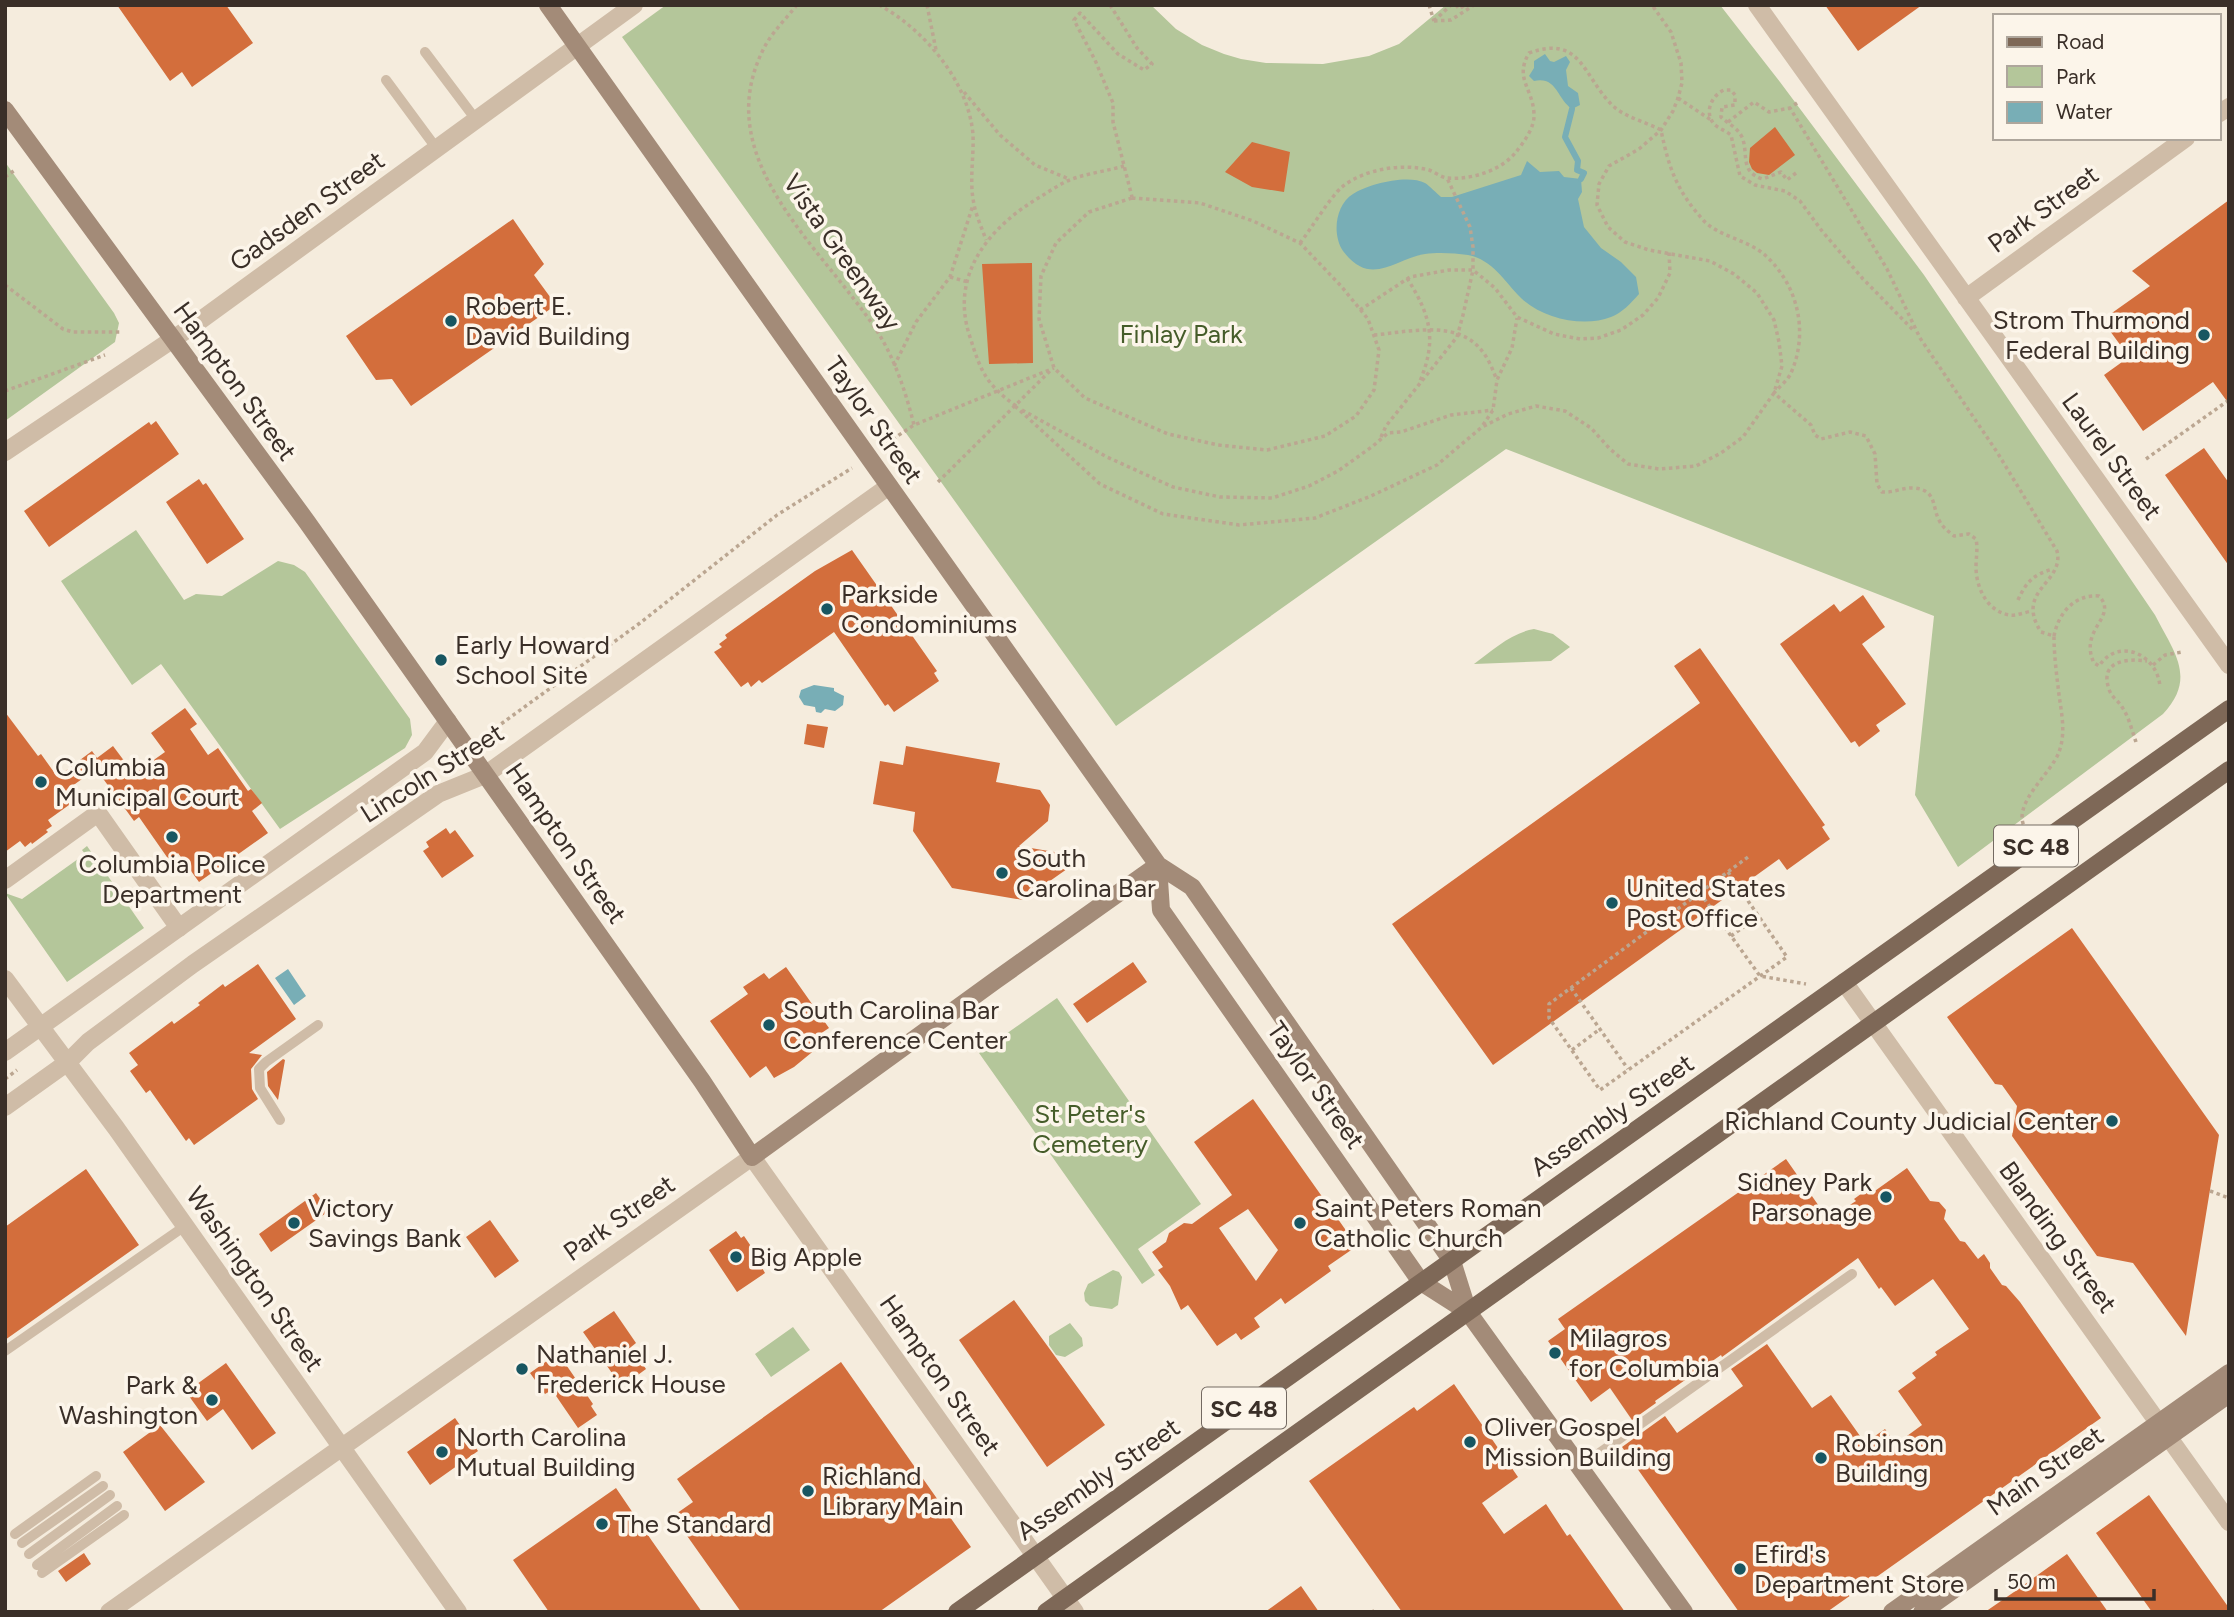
<svg xmlns="http://www.w3.org/2000/svg" width="2234" height="1617" font-family="Figtree,sans-serif">
	<style>
		.green { fill: #b4c69a }
		.water { fill: #78aeb6 }
		.lines { fill: none; stroke-linecap: round; stroke-linejoin: round }
		.stream { stroke: #78aeb6; stroke-width: 6 }
		.building { fill: #d36e3c; fill-rule: evenodd }
		.path { stroke: #bba691; stroke-width: 3.5; stroke-dasharray: 3.5 3.5; stroke-linecap: butt }
		.service { stroke: #cfbca7; stroke-width: 10 }
		.minor { stroke: #cfbca7; stroke-width: 18 }
		.tertiary { stroke: #cfbca7; stroke-width: 18 }
		.secondary { stroke: #a38b78; stroke-width: 18 }
		.primary { stroke: #7e6857; stroke-width: 18 }
		.poi-dot { fill: #185661; stroke: #fcf5ea; stroke-width: 2.5 }
		.labels { text-anchor: middle; dominant-baseline: central; stroke-width: 7; stroke-linejoin: round; paint-order: stroke }
		.shield { fill: #fcf5ea; stroke: #746a62; stroke-width: 2 }
		.shield-label { font-size: 24px; font-weight: bold; fill: #3a2f28 }
		.street-label { font-size: 26px; fill: #3a2f28; stroke: #fcf5ea }
		.poi-label { font-size: 26px; fill: #3a2f28; stroke: #fcf5ea; text-anchor: start }
		.park-label { font-size: 26px; fill: #455c29; stroke: #fcf5ea }
	</style>
	<rect width="100%" height="100%" fill="#f5ecdd"/>
	<!-- green -->
	<path class="green" d="M666,5H1151L1176,29L1202,45L1224,54L1241,59L1266,63L1323,64L1369,56L1399,44L1446,5H1720L1780,82L1924,275L2155,615C2174,652 2197,678 2163,714L1958,867L1915,795L1934,616L1506,449L1116,726L622,37Z
		M5,162L114,313L119,323L115,342L5,421Z
		M136,530L184,600L196,594L222,596L278,561L294,565L305,572L410,719L412,735L405,748L280,829L161,664L132,685L61,581Z
		M1534,629L1553,634L1570,647L1551,661L1474,664C1493,650 1511,633 1534,629Z
		M87,846L144,928L67,982L5,893L22,899L85,854L82,850Z
		M1057,998L1201,1204L1138,1249L1155,1275L1142,1284L979,1053Z
		M1113,1270L1119,1272L1122,1277L1118,1305L1112,1309L1090,1306L1085,1301L1084,1293L1088,1284Z
		M1070,1323L1082,1338L1083,1346L1065,1357L1056,1355L1049,1345V1336Z
		M793,1327L810,1350L771,1377L755,1354Z"/>
	<!-- water -->
	<path class="water" d="M1545,54L1550,61L1554,62L1566,56L1570,62L1566,70L1568,86L1578,93L1580,105L1572,109C1557,99 1557,76 1534,81L1529,76L1534,68V61Z
		M1527,161L1540,172L1559,171L1564,177L1581,179L1582,192L1578,199L1584,227L1601,248L1621,262L1636,277L1639,294C1631,303 1622,313 1611,317C1583,328 1542,318 1521,298C1504,281 1493,260 1468,255C1454,253 1438,252 1425,254C1394,259 1371,288 1343,251C1332,235 1335,205 1353,194C1368,184 1408,174 1425,183C1430,186 1436,193 1441,197H1452L1521,175Z
		M814,685L834,688V691L844,696L843,705L835,711L825,709L821,713L816,712L815,707L804,705L799,697L801,690Z
		M288,969L306,996L294,1005L275,978Z"/>
	<g class="lines">
		<!-- stream -->
		<path class="stream" d="M1572,109L1565,137L1578,161L1577,170L1584,173L1581,179"/>
	</g>
	<!-- building -->
	<path class="building" d="M117,5H226L253,43L192,87L182,72L170,81Z
		M1825,5H1922L1858,51Z
		M1775,127L1795,155L1769,175L1757,173L1752,169L1749,162L1750,148Z
		M1252,142L1290,152L1284,192L1252,187L1225,172Z
		M2229,200V404L2213,382L2143,431L2104,375L2129,357L2102,320L2150,286L2132,271Z
		M513,219L544,264L534,275L556,305L411,406L392,379L376,380L346,336Z
		M1032,263L1033,363L989,364L982,264Z
		M156,421L179,454L49,547L24,511L149,422L151,425Z
		M2204,448L2229,483V566L2165,475Z
		M199,479L203,485L206,483L244,539L207,564L166,502Z
		M852,550L937,671L934,673L939,681L894,712L888,704L885,706L834,632L762,683L759,680L751,687L748,682L741,687L714,652L722,647L719,644L727,638L725,635L815,571Z
		M1863,595L1885,627L1862,644L1906,704L1876,725L1880,731L1859,747L1855,741L1851,743L1780,644L1834,604L1840,612Z
		M1700,648L1825,825L1822,827L1830,839L1787,870L1779,859L1493,1065L1392,924L1700,703L1674,666Z
		M185,708L197,724L190,729L208,755L218,748L248,791L251,789L262,803L252,811L268,833L199,882L178,853L169,860L139,817L134,821L96,769L68,789L76,800L48,820L52,826L46,830L48,832L32,844L31,842L25,847L20,841L5,852V712L38,756L41,754L56,775L59,773L60,775L92,751L97,758L113,746L134,774L165,752L151,733Z
		M807,724L828,727L824,748L804,744Z
		M906,746L1000,763L996,782L1040,790L1050,805L1048,821L1019,846L1084,857L1023,900L952,888L913,831L915,812L873,804L880,761L903,765Z
		M446,828L450,834L455,830L474,856L442,878L423,851L429,847L426,842Z
		M2072,928L2219,1135L2186,1336L2133,1263L2097,1256L2012,1136L2017,1106L2002,1085L1995,1084L1947,1017Z
		M1133,962L1147,982L1087,1023L1073,1004Z
		M258,964L296,1019L249,1053L262,1055L251,1069L252,1089L258,1099L194,1145L189,1138L186,1141L150,1090L146,1093L130,1071L138,1065L129,1053L172,1021L174,1024L200,1005L198,1003L223,984L225,987Z
		M786,967L829,1028L817,1036L822,1044L794,1067L774,1078L766,1066L750,1078L710,1021L748,994L743,987L764,973L769,979Z
		M283,1059L285,1060L278,1100L268,1086L267,1072Z
		M1253,1099L1357,1246L1328,1266L1331,1271L1285,1304L1281,1298L1254,1318L1260,1327L1241,1340L1236,1333L1217,1346L1188,1305L1181,1310L1170,1286L1158,1270L1163,1267L1152,1252L1166,1242L1169,1233L1184,1223L1192,1224L1232,1195L1194,1142ZM1248,1209L1278,1250L1256,1281L1219,1228Z
		M1786,1159L1828,1219L1856,1201L1854,1199L1869,1188L1872,1193L1907,1168L1930,1201L1939,1202L1946,1210L1944,1219L1960,1241L1965,1242L1978,1259L1984,1254L1990,1263V1268L2002,1285L2006,1286L2020,1302L2101,1418L1827,1612H1739L1622,1447L1665,1416L1677,1433L1743,1386L1731,1369L1767,1344L1812,1408L1831,1395L1865,1443L1885,1429L1896,1444L1922,1425L1898,1391L1916,1378L1912,1373L1937,1355L1935,1352L1969,1329L1933,1279L1895,1306L1881,1287L1879,1289L1858,1258L1722,1357L1721,1355L1655,1401L1656,1403L1632,1420L1610,1388L1591,1402L1548,1341L1565,1329L1558,1319Z
		M86,1169L139,1245L5,1340V1227Z
		M316,1193L329,1211L271,1252L259,1234Z
		M490,1220L519,1261L495,1278L466,1237Z
		M736,1231L741,1238L744,1236L763,1264L761,1266L765,1273L737,1292L709,1250Z
		M1014,1300L1105,1425L1047,1467L959,1340Z
		M614,1311L636,1343L631,1347L646,1369L631,1380L629,1376L619,1383L583,1332Z
		M558,1353L593,1404L591,1406L597,1415L578,1428L552,1390L545,1394L530,1373Z
		M841,1362L971,1547L879,1612H741L673,1516L693,1502L677,1479Z
		M226,1363L276,1433L252,1450L223,1409L207,1421L186,1392Z
		M1454,1384L1518,1477L1482,1503L1504,1534L1546,1504L1567,1536L1570,1534L1625,1612H1402L1309,1481L1414,1407L1417,1411Z
		M455,1418L478,1451L430,1485L407,1452Z
		M160,1425L205,1482L165,1511L123,1452Z
		M616,1488L652,1541L702,1612H549L513,1560Z
		M2149,1495L2229,1608V1612H2152L2096,1533Z
		M84,1553L91,1564L66,1582L58,1571Z
		M2067,1554L2108,1612H1985L2014,1592Z
		M1301,1586L1319,1612H1265Z"/>
	<g class="lines">
		<!-- path -->
		<path class="path" d="M797,5C785,20 770,34 762,52C710,161 823,248 877,331C895,359 906,393 914,425
			M879,5C924,29 969,82 973,135C974,157 969,182 974,204C976,216 982,228 986,240
			M927,5L936,50
			M1110,5L1137,48L1152,64L1144,70L1118,54L1080,13L1074,20L1095,60L1113,103V122L1132,197
			M1429,5L1434,21
			M1456,5L1459,9L1465,5
			M1434,21L1451,20L1474,5
			M1434,21L1451,5
			M964,92L1000,135L1035,165L1069,179
			M1678,98L1711,120
			M1797,103L1790,108L1887,269L1920,338L1997,452L2057,551C2065,583 2014,590 2041,632L2054,636C2054,653 2056,670 2058,686C2060,708 2067,730 2059,752C2051,774 2011,804 2025,828
			M1728,122L1754,102L1769,112L1790,108
			M1796,173L1787,180L1781,172L1763,179C1739,172 1749,154 1742,137C1737,127 1728,124 1721,117L1722,107L1735,105V95L1731,90H1724C1712,95 1703,113 1715,125C1720,129 1726,131 1731,135L1740,176L1755,185L1785,191L1800,201L1822,231L1863,279L1914,331
			M5,177L15,170
			M1132,198L1200,203L1253,221L1300,243L1341,286L1368,319L1379,350L1374,390L1356,416L1325,436L1267,450L1218,445L1168,434L1085,398L1054,368L1039,319L1041,276L1056,243L1089,212Z
			M1300,243C1311,229 1331,196 1342,187C1364,169 1402,163 1429,170C1435,172 1442,178 1448,178C1472,180 1502,170 1516,152C1524,142 1535,127 1534,114C1533,88 1514,79 1529,53C1581,34 1583,76 1612,105C1624,117 1646,122 1661,130C1669,169 1677,191 1704,221C1718,236 1748,240 1765,255C1798,285 1809,332 1791,373C1788,380 1779,387 1774,393L1811,425L1815,435L1821,439L1850,432L1866,436L1875,454L1877,484L1882,492C1893,493 1904,487 1914,488C1937,490 1932,507 1939,520C1942,527 1948,531 1954,536L1969,534L1976,539C1978,549 1976,557 1976,567C1976,587 1987,612 2010,615C2016,616 2026,612 2032,611
			M950,277L968,282
			M1407,278C1431,316 1437,340 1420,381
			M5,285L63,329L73,332H122
			M1360,310L1410,277L1449,270H1473L1495,288L1517,317L1554,334L1580,339L1598,338L1621,330L1643,315L1658,298L1670,273L1669,252
			M1374,335C1408,332 1458,319 1482,351C1489,359 1493,371 1497,380
			M894,366L916,322L950,277L973,205
			M5,391L105,355
			M1015,406L1100,484L1163,514L1239,525L1315,518L1371,496L1437,465L1482,427L1508,414L1536,406L1565,411L1591,428L1610,449L1628,464L1659,469L1696,466L1721,453L1743,437L1774,393L1782,366L1779,342L1774,320L1757,293L1734,274L1710,261L1649,250L1625,242L1608,227L1597,205L1599,184L1609,166L1639,149L1661,130L1673,111L1678,98L1682,83L1681,63L1671,32L1652,5
			M1016,406C986,384 981,372 970,337C949,275 989,227 1040,197C1050,191 1061,183 1072,179C1089,173 1107,171 1124,166
			M1022,410L1107,457L1173,487L1220,497L1272,498L1309,486L1338,471L1373,446L1388,433L1401,432L1451,415L1493,410
			M1483,425L1493,410L1497,380L1512,348L1517,318
			M1381,437L1386,426L1457,337L1463,315L1473,270V247L1470,227L1447,178
			M881,447L914,425L1054,368
			M2146,459L2229,400
			M938,482L1052,369
			M2018,600C2026,582 2034,574 2053,569
			M2054,636C2058,614 2074,594 2099,596C2119,617 2078,629 2094,663L2099,666C2119,636 2158,655 2160,687
			M2153,665L2165,655L2182,652
			M490,732L640,623L777,515L852,468
			M2136,742C2132,731 2129,717 2122,707C2118,700 2111,697 2109,689C2099,661 2127,658 2147,661
			M1728,872L1787,957L1600,1090L1549,1018V1004L1748,857
			M1700,893L1760,976L1806,984
			M1731,936L1759,916
			M1571,988L1628,1069
			M1572,1050L1600,1029
			M5,1079L17,1070
			M2210,1191L2229,1198
			M1372,1610L1373,1612"/>
		<!-- service -->
		<path class="service" d="M425,52L477,121
			M386,80L437,149
			M280,1120L260,1088L259,1069L266,1062L318,1025
			M5,1351L185,1226
			M1581,1466L1852,1274
			M15,1534L96,1476
			M22,1543L103,1486
			M29,1554L110,1495
			M37,1565L117,1506
			M42,1573L124,1515"/>
		<!-- minor -->
		<path class="minor" d="M5,880L98,813L179,928"/>
		<!-- tertiary -->
		<path class="tertiary" d="M1757,5L2229,665
			M2218,114L2229,107
			M1966,298L2186,138
			M5,452L194,325L634,5
			M5,979L116,1128L458,1612
			M1844,982L2229,1522
			M5,1052L425,752L448,721
			M5,1107L68,1062L88,1042L193,964L438,794L485,775L889,486
			M109,1612L752,1157L1075,1612"/>
		<!-- secondary -->
		<path class="secondary" d="M548,5L1158,865L1192,887L1452,1261L1468,1312L1684,1612
			M5,110L307,522L702,1081L752,1157L996,980L1158,865
			M1158,865L1161,910L1421,1282L1468,1312
			M1892,1612L2229,1373
			M1922,1612L2229,1394"/>
		<!-- primary -->
		<path class="primary" d="M957,1612L2229,709
			M1046,1612L2229,770"/>
	</g>
	<!-- markers -->
	<g class="poi-dot">
		<circle cx="451" cy="321" r="7"/>
		<circle cx="2204" cy="335" r="7"/>
		<circle cx="827" cy="609" r="7"/>
		<circle cx="441" cy="660" r="7"/>
		<circle cx="41" cy="782" r="7"/>
		<circle cx="172" cy="837" r="7"/>
		<circle cx="1002" cy="873" r="7"/>
		<circle cx="1612" cy="903" r="7"/>
		<circle cx="769" cy="1025" r="7"/>
		<circle cx="2112" cy="1121" r="7"/>
		<circle cx="1886" cy="1197" r="7"/>
		<circle cx="294" cy="1223" r="7"/>
		<circle cx="1300" cy="1223" r="7"/>
		<circle cx="736" cy="1257" r="7"/>
		<circle cx="1555" cy="1353" r="7"/>
		<circle cx="522" cy="1369" r="7"/>
		<circle cx="212" cy="1400" r="7"/>
		<circle cx="1470" cy="1442" r="7"/>
		<circle cx="442" cy="1452" r="7"/>
		<circle cx="1821" cy="1458" r="7"/>
		<circle cx="808" cy="1491" r="7"/>
		<circle cx="602" cy="1524" r="7"/>
		<circle cx="1740" cy="1569" r="7"/>
	</g>
	<g class="labels">
		<!-- shield labels -->
		<g class="shield">
			<rect x="1994" y="825.5" width="84" height="41" rx="5"/>
			<rect x="1202" y="1387.5" width="84" height="41" rx="5"/>
		</g>
		<g class="shield-label">
			<text x="2036" y="846">SC 48</text>
			<text x="1244" y="1408">SC 48</text>
		</g>
		<!-- street labels -->
		<g class="street-label">
			<text transform="translate(2043 209) rotate(-36)">Park Street</text>
			<text transform="translate(307 211) rotate(-36)">Gadsden Street</text>
			<text transform="translate(842 252) rotate(55)">Vista Greenway</text>
			<text transform="translate(235 381) rotate(54)">Hampton Street</text>
			<text transform="translate(874 420) rotate(55)">Taylor Street</text>
			<text transform="translate(2112 456) rotate(54)">Laurel Street</text>
			<text transform="translate(432 773) rotate(-32)">Lincoln Street</text>
			<text transform="translate(566 843) rotate(55)">Hampton Street</text>
			<text transform="translate(1316 1085) rotate(55)">Taylor Street</text>
			<text transform="translate(1612 1115) rotate(-35)">Assembly Street</text>
			<text transform="translate(619 1218) rotate(-35)">Park Street</text>
			<text transform="translate(2058 1237) rotate(54)">Blanding Street</text>
			<text transform="translate(255 1279) rotate(55)">Washington Street</text>
			<text transform="translate(940 1375) rotate(55)">Hampton Street</text>
			<text transform="translate(2045 1471) rotate(-35)">Main Street</text>
			<text transform="translate(1098 1479) rotate(-35)">Assembly Street</text>
		</g>
		<!-- poi labels -->
		<g class="poi-label">
			<text x="465" y="306">Robert E.<tspan x="465" dy="30">David Building</tspan></text>
			<text x="2190" y="320" text-anchor="end">Strom Thurmond<tspan x="2190" dy="30">Federal Building</tspan></text>
			<text x="841" y="594">Parkside<tspan x="841" dy="30">Condominiums</tspan></text>
			<text x="455" y="645">Early Howard<tspan x="455" dy="30">School Site</tspan></text>
			<text x="55" y="767">Columbia<tspan x="55" dy="30">Municipal Court</tspan></text>
			<text x="1016" y="858">South<tspan x="1016" dy="30">Carolina Bar</tspan></text>
			<text x="172" y="864" text-anchor="middle">Columbia Police<tspan x="172" dy="30">Department</tspan></text>
			<text x="1626" y="888">United States<tspan x="1626" dy="30">Post Office</tspan></text>
			<text x="783" y="1010">South Carolina Bar<tspan x="783" dy="30">Conference Center</tspan></text>
			<text x="2098" y="1121" text-anchor="end">Richland County Judicial Center</text>
			<text x="1872" y="1182" text-anchor="end">Sidney Park<tspan x="1872" dy="30">Parsonage</tspan></text>
			<text x="308" y="1208">Victory<tspan x="308" dy="30">Savings Bank</tspan></text>
			<text x="1314" y="1208">Saint Peters Roman<tspan x="1314" dy="30">Catholic Church</tspan></text>
			<text x="750" y="1257">Big Apple</text>
			<text x="1569" y="1338">Milagros<tspan x="1569" dy="30">for Columbia</tspan></text>
			<text x="536" y="1354">Nathaniel J.<tspan x="536" dy="30">Frederick House</tspan></text>
			<text x="198" y="1385" text-anchor="end">Park &amp;<tspan x="198" dy="30">Washington</tspan></text>
			<text x="1484" y="1427">Oliver Gospel<tspan x="1484" dy="30">Mission Building</tspan></text>
			<text x="456" y="1437">North Carolina<tspan x="456" dy="30">Mutual Building</tspan></text>
			<text x="1835" y="1443">Robinson<tspan x="1835" dy="30">Building</tspan></text>
			<text x="822" y="1476">Richland<tspan x="822" dy="30">Library Main</tspan></text>
			<text x="616" y="1524">The Standard</text>
			<text x="1754" y="1554">Efird's<tspan x="1754" dy="30">Department Store</tspan></text>
		</g>
		<!-- park labels -->
		<g class="park-label">
			<text x="1181" y="334">Finlay Park</text>
			<text x="1090" y="1114">St Peter's<tspan x="1090" dy="30">Cemetery</tspan></text>
		</g>
	</g>
	<!-- border -->
	<rect width="2234" height="1617" fill="none" stroke="#3a2f28" stroke-width="14"/>
	<!-- legend -->
	<rect x="1993" y="14" width="228" height="126" fill="#fcf5ea" stroke="#aea69c" stroke-width="2"/>
	<rect x="2007" y="37" width="35" height="10" fill="#7e6857" stroke="#aea69c" stroke-width="2"/>
	<text x="2056" y="49" font-size="21" fill="#3a2f28">Road</text>
	<rect x="2007" y="66" width="35" height="21" fill="#b4c69a" stroke="#aea69c" stroke-width="2"/>
	<text x="2056" y="84" font-size="21" fill="#3a2f28">Park</text>
	<rect x="2007" y="102" width="35" height="21" fill="#78aeb6" stroke="#aea69c" stroke-width="2"/>
	<text x="2056" y="119" font-size="21" fill="#3a2f28">Water</text>
	<!-- scale -->
	<path d="M1996 1589v10h158v-10" fill="none" stroke="#3a2f28" stroke-width="3.5"/>
	<text x="2007" y="1589" font-size="21" fill="#3a2f28" stroke="#fcf5ea" stroke-width="5" paint-order="stroke">50 m</text>
</svg>
